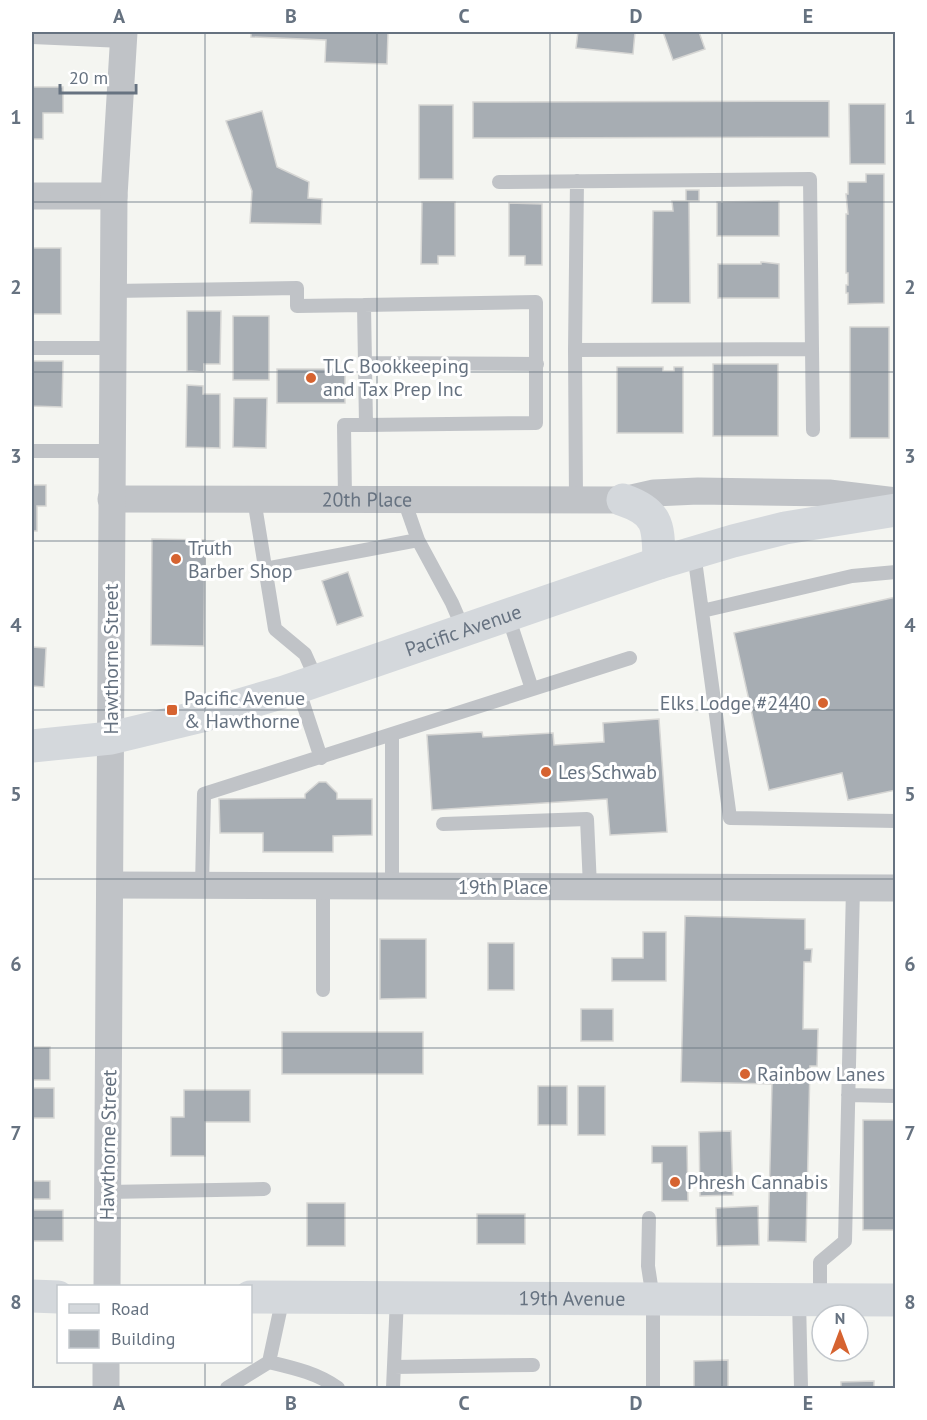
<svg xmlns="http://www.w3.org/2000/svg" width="927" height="1420" font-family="'PT Sans',sans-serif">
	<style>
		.building { fill: #a7adb3; stroke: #d6d6d4; stroke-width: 1.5 }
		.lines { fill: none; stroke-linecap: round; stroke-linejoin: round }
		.lane { stroke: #c0c3c7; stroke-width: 14 }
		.street { stroke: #c0c3c7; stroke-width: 27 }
		.secondary { stroke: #d4d8dc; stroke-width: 33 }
		.primary { stroke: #d4d8dc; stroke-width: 33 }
		.grid { fill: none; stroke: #667280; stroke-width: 1.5; stroke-opacity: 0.55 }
		.poi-dot { fill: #d66330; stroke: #fff; stroke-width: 2 }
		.labels { text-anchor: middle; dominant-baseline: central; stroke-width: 6; stroke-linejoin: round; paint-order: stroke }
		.poi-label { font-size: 20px; fill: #667280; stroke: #fff; text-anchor: start }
		.street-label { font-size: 20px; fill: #667280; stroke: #fff }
		.neatline { fill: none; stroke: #667280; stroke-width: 2 }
		.grid-label { font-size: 20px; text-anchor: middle; font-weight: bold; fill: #667280 }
	</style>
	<rect width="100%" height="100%" fill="#f4f5f1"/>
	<!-- building -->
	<path class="building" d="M251,32H388L387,64L325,62L326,40L251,37Z
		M578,32H635L633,54L576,48Z
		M663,32H699L705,49L673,60Z
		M32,87H63V113H43V139H32Z
		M829,101V137L473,138V102Z
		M849,104H885V164H850Z
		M419,105H453V179H419Z
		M262,111L277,167L309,182L308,198L322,199L321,224L250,223L252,191L226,121Z
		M866,174H884V303L848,304V293H846V285H848V273H846V214H848L846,194H848V182H866Z
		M686,190H699V201H686Z
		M672,201H689L690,303H652L653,211H673Z
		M779,201V236H717V202Z
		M422,202H455V256H438V264H421Z
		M509,203L542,204V265H525V256H509Z
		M32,248H61V314H32Z
		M761,262L779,264V298H718V264H761Z
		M187,311H221L220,364H204V372L187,371Z
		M233,316H269V380H233Z
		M850,327H889V438H850Z
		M32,361H63L62,407L32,406Z
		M713,364H778V436H713Z
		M617,367H663V371H674V367H683V433H617Z
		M277,369H345V403H277Z
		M187,385L203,386V394H220V448L186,447Z
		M234,398H267L266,448L233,447Z
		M32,485H46V506H37V531H32Z
		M152,539L205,540L204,646L151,645Z
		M348,572L363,616L337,625L322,581Z
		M896,597V790L848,800L842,773L769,790L734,633Z
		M32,647L46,648L44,687L32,686Z
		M659,719L667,832L610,835L607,799L432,810L427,735L482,732L483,737L553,733L554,745L604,742L603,723Z
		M319,782H326L337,793V799H372V835L333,836V852H263V833H220L219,799L305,798V794Z
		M685,916L805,919V949H812L811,962H804L803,1029H818L817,1066H810L806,1242L768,1241L772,1084L681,1082Z
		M643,932H666V981H612V958H643Z
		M380,939H426V998L380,999Z
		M488,943H514V990H488Z
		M581,1009H613V1041H581Z
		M282,1032H423V1074H282Z
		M32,1047H50V1080H32Z
		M538,1086H567V1125H538Z
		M578,1086H605V1135H578Z
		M32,1088H54V1118H32Z
		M184,1090H250V1122H205V1156H171V1117H184Z
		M863,1120H896V1230H863Z
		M731,1131L733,1195L700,1196L699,1132Z
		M652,1146H687L688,1201H662V1163H652Z
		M33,1181H50V1199H33Z
		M307,1203H345V1246H307Z
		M758,1206L759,1245L717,1246L716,1208Z
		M32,1210H63V1241H32Z
		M477,1214H525V1244H477Z
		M728,1360V1388H694V1361Z
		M874,1381V1388H841V1382Z"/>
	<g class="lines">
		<!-- lane -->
		<path class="lane" d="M32,37L123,41
			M499,182L810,179L812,349
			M113,291L297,288V306L364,305L366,425H344L345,499
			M364,305L536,302V423L366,425
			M32,348H113
			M575,350L577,181
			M365,363L537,364
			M32,451H112
			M254,499L275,629L305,654L317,681
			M404,500L418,540
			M576,500L575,350L812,349L813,430
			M694,553L730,818L896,821
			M265,569L418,540L452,603L464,631
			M702,611L852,576L896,572
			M508,616L532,689
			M298,688L321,758
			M443,824L587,819L590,887
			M202,886L204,794L630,658
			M323,886V990
			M392,886V735
			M848,1095L896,1096
			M108,1192L264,1189
			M649,1218L648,1266L653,1299V1388
			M799,1300L801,1388
			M820,1300V1262L845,1241L853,888
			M269,1362C294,1368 317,1373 338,1388
			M394,1367L533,1365
			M227,1388L269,1362L283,1297
			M393,1388L397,1298"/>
		<!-- street -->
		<g class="street">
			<path d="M32,196H114"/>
			<path id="s1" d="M111,499L623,500L654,493L698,491L829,493L896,501"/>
			<path d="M110,885L896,888"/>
			<path d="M107,1286L114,196L124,32"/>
			<path d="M106,1388V1362"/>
		</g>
		<!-- secondary -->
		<path class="secondary" d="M623,500C661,513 658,528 659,563"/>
		<!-- primary -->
		<g class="primary">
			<path id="s2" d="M32,746L111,738L202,716L284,692L659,563L733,541L785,528L896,510"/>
			<path d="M32,1296L58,1297"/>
			<path id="s3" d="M250,1297L896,1300"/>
		</g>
	</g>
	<!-- grid -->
	<path class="grid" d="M205,32V1286M377,32V1388M550,32V1388M722,32V1388M32,202H896M32,372H896M32,541H896M32,710H896M32,879H896M32,1048H896M32,1218H896M205,1362V1388"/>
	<!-- markers -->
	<g class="poi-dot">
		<circle cx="311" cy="378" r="6"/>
		<circle cx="176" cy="559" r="6"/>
		<circle cx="823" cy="703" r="6"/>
		<rect x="166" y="704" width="12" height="12" rx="3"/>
		<circle cx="546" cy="772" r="6"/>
		<circle cx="745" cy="1074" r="6"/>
		<circle cx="675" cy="1182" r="6"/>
	</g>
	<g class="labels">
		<!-- poi labels -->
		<g class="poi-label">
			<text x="323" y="366">TLC Bookkeeping<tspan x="323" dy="23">and Tax Prep Inc</tspan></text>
			<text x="188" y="548">Truth<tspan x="188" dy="23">Barber Shop</tspan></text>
			<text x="184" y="698">Pacific Avenue<tspan x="184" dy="23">&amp; Hawthorne</tspan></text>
			<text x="811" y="703" text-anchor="end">Elks Lodge #2440</text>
			<text x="558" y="772">Les Schwab</text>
			<text x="757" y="1074">Rainbow Lanes</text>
			<text x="687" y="1182">Phresh Cannabis</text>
		</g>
		<!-- street labels -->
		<g class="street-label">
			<text stroke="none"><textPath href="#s1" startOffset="256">20th Place</textPath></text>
			<text stroke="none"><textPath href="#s2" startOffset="448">Pacific Avenue</textPath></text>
			<text transform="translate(111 659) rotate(-90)">Hawthorne Street</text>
			<text x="503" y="887">19th Place</text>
			<text transform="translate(108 1145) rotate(-89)">Hawthorne Street</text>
			<text stroke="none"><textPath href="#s3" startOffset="322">19th Avenue</textPath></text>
		</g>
	</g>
	<!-- border -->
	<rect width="927" height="1420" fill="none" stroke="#ffffff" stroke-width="66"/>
	<!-- legend -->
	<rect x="57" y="1285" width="195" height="78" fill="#ffffff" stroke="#c2c7cc" stroke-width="1.5"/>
	<rect x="69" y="1304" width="30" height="9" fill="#d4d8dc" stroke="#c2c7cc" stroke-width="1.5"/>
	<text x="111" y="1315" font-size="18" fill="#667280">Road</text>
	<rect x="69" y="1330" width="30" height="18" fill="#a7adb3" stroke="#c2c7cc" stroke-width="1.5"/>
	<text x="111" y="1345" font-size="18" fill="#667280">Building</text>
	<!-- north arrow -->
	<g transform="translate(840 1333)"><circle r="28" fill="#ffffff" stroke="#c2c7cc" stroke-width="1.5"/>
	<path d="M0-4.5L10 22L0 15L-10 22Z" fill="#d66330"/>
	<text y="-9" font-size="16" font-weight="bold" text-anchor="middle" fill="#667280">N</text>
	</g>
	<!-- scale -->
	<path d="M60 84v9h76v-9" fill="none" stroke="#667280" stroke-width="3"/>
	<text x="69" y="84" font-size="18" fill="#667280" stroke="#ffffff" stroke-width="4.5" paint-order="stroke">20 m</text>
	<rect x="33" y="33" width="861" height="1354" class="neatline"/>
	<g class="grid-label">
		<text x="119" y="23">A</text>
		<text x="291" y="23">B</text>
		<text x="464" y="23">C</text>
		<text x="636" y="23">D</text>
		<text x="808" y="23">E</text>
		<text x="16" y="124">1</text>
		<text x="910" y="124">1</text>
		<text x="16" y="294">2</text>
		<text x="910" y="294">2</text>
		<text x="16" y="463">3</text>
		<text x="910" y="463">3</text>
		<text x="16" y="632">4</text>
		<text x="910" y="632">4</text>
		<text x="16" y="801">5</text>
		<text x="910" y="801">5</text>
		<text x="16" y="971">6</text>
		<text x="910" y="971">6</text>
		<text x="16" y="1140">7</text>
		<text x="910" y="1140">7</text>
		<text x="16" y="1309">8</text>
		<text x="910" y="1309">8</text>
		<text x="119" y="1410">A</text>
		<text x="291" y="1410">B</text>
		<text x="464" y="1410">C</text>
		<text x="636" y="1410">D</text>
		<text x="808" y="1410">E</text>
	</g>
</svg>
